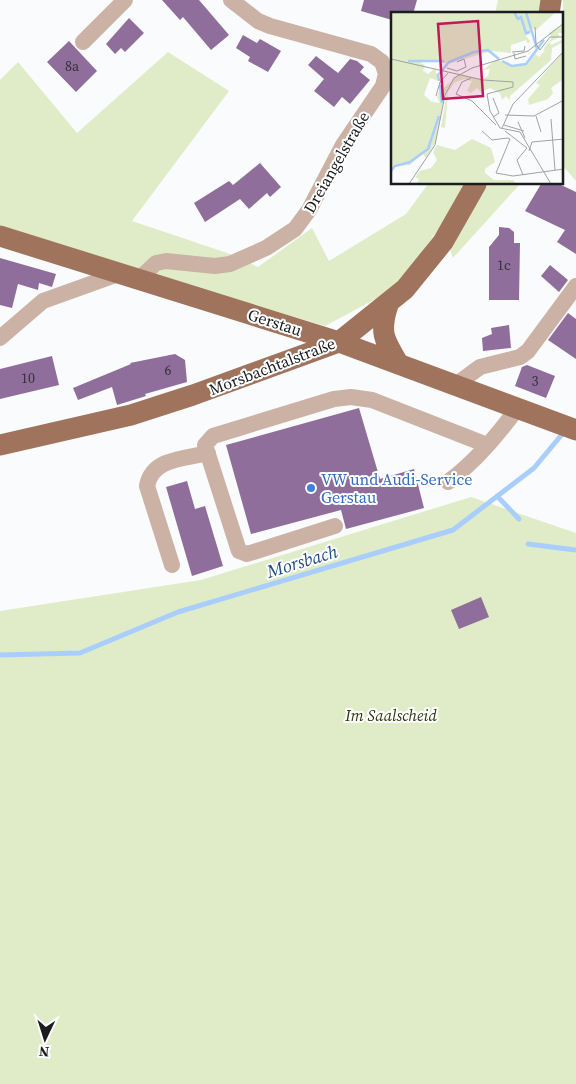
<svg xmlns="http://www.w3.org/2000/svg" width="576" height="1084" font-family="'Source Serif 4',serif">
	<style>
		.green { fill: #dfecc7 }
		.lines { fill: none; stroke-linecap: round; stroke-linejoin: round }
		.stream { stroke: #a9cefd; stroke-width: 5 }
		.building { fill: #8f6e9b }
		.minor { stroke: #cbb2a4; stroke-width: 16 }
		.major { stroke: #9f735c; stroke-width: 21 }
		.shop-dot { fill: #3f7fe0; stroke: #fff; stroke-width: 2 }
		.labels { text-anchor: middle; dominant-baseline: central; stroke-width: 4; stroke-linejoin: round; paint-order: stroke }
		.number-label { font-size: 14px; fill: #38303c }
		.street-label { font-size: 16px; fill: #1b1c1d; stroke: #fff }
		.shop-label { font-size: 16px; fill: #366cbe; stroke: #fff; text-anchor: start }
		.park-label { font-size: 16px; font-style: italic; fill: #2e3a11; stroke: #fff }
		.water-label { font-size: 18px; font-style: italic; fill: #1c4d85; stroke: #fff }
		.inset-river { fill: none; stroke: #a9cefd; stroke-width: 2.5 }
		.inset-road { fill: none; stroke: #a0a2a3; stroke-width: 1 }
		.view { fill: #c2185b; fill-opacity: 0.15; stroke: #c2185b; stroke-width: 2.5 }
		.inset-edge { fill: none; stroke: #1b1c1d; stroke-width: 2.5 }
	</style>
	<rect width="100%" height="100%" fill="#f9fbfd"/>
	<!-- green -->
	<path class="green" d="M498,0H542L540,14H495Z
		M563,0H576V181L562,165Z
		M168,52L229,91L132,221L230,254L258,267L312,228L329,261L406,214L428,184H465L447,217L396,288L325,326L179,283L0,240V80L18,62L77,133Z
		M486,184H520L453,258L449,247Z
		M471,497L576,533V1084H0V611L201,580Z"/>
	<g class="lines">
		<!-- stream -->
		<path class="stream" d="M497,496L519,519
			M528,544L576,550
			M0,655L80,653L178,612L453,530L534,468L564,432"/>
	</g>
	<!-- building -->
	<path class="building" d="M162,0H199L229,35L211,50L183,17L180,20Z
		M364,0H417L413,14H392V20L361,11Z
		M129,18L144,33L125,52L121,48L115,54L106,44Z
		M243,35L257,43L260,39L281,51L268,72L248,61L250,57L236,48Z
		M69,41L97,71L76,92L47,62Z
		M316,56L338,73L350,59L357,61L364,67L360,72L370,80L350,104L342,97L334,107L314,91L324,79L308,65Z
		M260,163L281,187L270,197L267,193L249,209L240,199L205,222L194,203L229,181L233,185Z
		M541,184H559L576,192V254L557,242L565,230L525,211Z
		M499,227L509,228L514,232V243H520L519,300H489V247L499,235Z
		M0,258L56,274L52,287L39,283L38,290L18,284L12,308L0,305Z
		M550,265L568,280L559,292L541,276Z
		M568,313L576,319V359L548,340Z
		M509,325L511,348L483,351L482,338L492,334L491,328Z
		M175,354L185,360L187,382L145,394L146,396L117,405L112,387L78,400L73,388L131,364L130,363Z
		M52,356L59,385L0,399V369Z
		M527,365L555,376L546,398L515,386L522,367Z
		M359,408L380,479L414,469L424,508L346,529L341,510L251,534L226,445Z
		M187,481L195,509L205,506L223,566L192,576L166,487Z
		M481,597L489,617L459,629L451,610Z"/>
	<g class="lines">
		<!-- minor -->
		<path class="minor" d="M83,42L125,0
			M139,279L156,263L166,261L215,266L230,264L266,248L295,229L309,210L343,145L383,86L386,74L382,62L371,54L270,26L258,21L231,0
			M0,338L43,301L121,273
			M457,384L480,367L520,357L528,351L576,286
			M448,482C476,461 498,435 518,407
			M335,526L247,554L239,551L205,445L213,436L334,399L351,397L372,400L487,445
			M172,565L147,486C152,458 184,459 208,453"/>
		<!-- major -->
		<path class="major" d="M549,14L551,0
			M0,236L339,342L576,430
			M388,305C379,332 384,340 398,363
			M0,445L131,415L193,395L339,342L405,289L443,242L476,184"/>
	</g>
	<!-- markers -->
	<circle class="shop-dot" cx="311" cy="488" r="5"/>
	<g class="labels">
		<!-- number labels -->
		<g class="number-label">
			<text x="72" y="66">8a</text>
			<text x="504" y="265">1c</text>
			<text x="168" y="370">6</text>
			<text x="28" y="378">10</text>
			<text x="535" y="381">3</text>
		</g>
		<!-- street labels -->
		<g class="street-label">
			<text transform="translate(336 162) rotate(-60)">Dreiangelstraße</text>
			<text transform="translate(275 322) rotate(18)">Gerstau</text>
			<text transform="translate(272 366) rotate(-21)">Morsbachtalstraße</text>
		</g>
		<!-- shop labels -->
		<g class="shop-label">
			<text x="321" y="479">VW und Audi-Service<tspan x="321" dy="18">Gerstau</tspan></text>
		</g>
		<!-- park labels -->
		<g class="park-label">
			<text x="391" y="715">Im Saalscheid</text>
		</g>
		<!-- water labels -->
		<g class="water-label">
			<text transform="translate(302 561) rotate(-17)">Morsbach</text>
		</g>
	</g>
	<!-- overview -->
	<g transform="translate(391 12)">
		<rect width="172" height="172" fill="#f9fbfd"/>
		<path d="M0,0H165L145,18L139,15L140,20L135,24L139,29L137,32L135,28L120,33V41L101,39L109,49L121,54L136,53L144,42L148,45L154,39L152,38L161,25L158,21L172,12V21H167L169,25L158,30L160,33L171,28V25L172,30L161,36L160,48L119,84V88L115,84L111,88L109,81L99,76L90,80L86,76L80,81L76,79L81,69L73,67L63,71L57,80L54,116L50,115L55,86L57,79L63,66L68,63L91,68L97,64L99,57L92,58L106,47L97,40L57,52L40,48L29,51L34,53L32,59L37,62L44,56L48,69L39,66L33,83L41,90L49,91L46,85L50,73L53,76L60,69L54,82L45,129L35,146L31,141L19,153L5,154L0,161ZM172,40L171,68L160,76L162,81L157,87L138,93L137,87L149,73L145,71ZM81,127L100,136L104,150L94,157V161L103,168H122L125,172H26L28,167L24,165L29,159L40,156L46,148L42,140L46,133L64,138Z" fill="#dfecc7"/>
		<path class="inset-river" d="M123,0L127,7L130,5L135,21L139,20M135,0L146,37M17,49H53M111,49L121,54L135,52L153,28M48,69L47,63L58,50L83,40L97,38L108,47M49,73L51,91M0,159L4,154L19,150L37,137L48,104"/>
		<path class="inset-road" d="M144,15L145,32L149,38L159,25H173M121,40L133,39L134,34M123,41L124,47L135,44M0,47L92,68L122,70V75L96,82L99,99L109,116L129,120L160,172M56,56L66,59L75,55L73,47L66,50M80,66L71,70L65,82L81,89L105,113M45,84L49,70L57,61M102,86L108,101L102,105M114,103L143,104L173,88M145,104L150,120M160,107L164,158M127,110L134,126M113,113L133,119M111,116L122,92L173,39M91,119L101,128L116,126M114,119L136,136M116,126L119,127L105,161L122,164L173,157M138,139L141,130L173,127M132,163L126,148L136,136M18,172L44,133L54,83L63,66L81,56L137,39L173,11"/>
		<path class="view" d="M87,9L92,84L52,87L47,12Z"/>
		<rect width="172" height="172" class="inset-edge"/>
	</g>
	<!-- north arrow -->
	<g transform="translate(45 1039) rotate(184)" stroke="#ffffff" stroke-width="4" paint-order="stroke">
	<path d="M0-4L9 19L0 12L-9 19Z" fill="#1b1c1d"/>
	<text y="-8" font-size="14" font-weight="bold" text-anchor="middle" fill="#1b1c1d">N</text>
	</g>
</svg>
